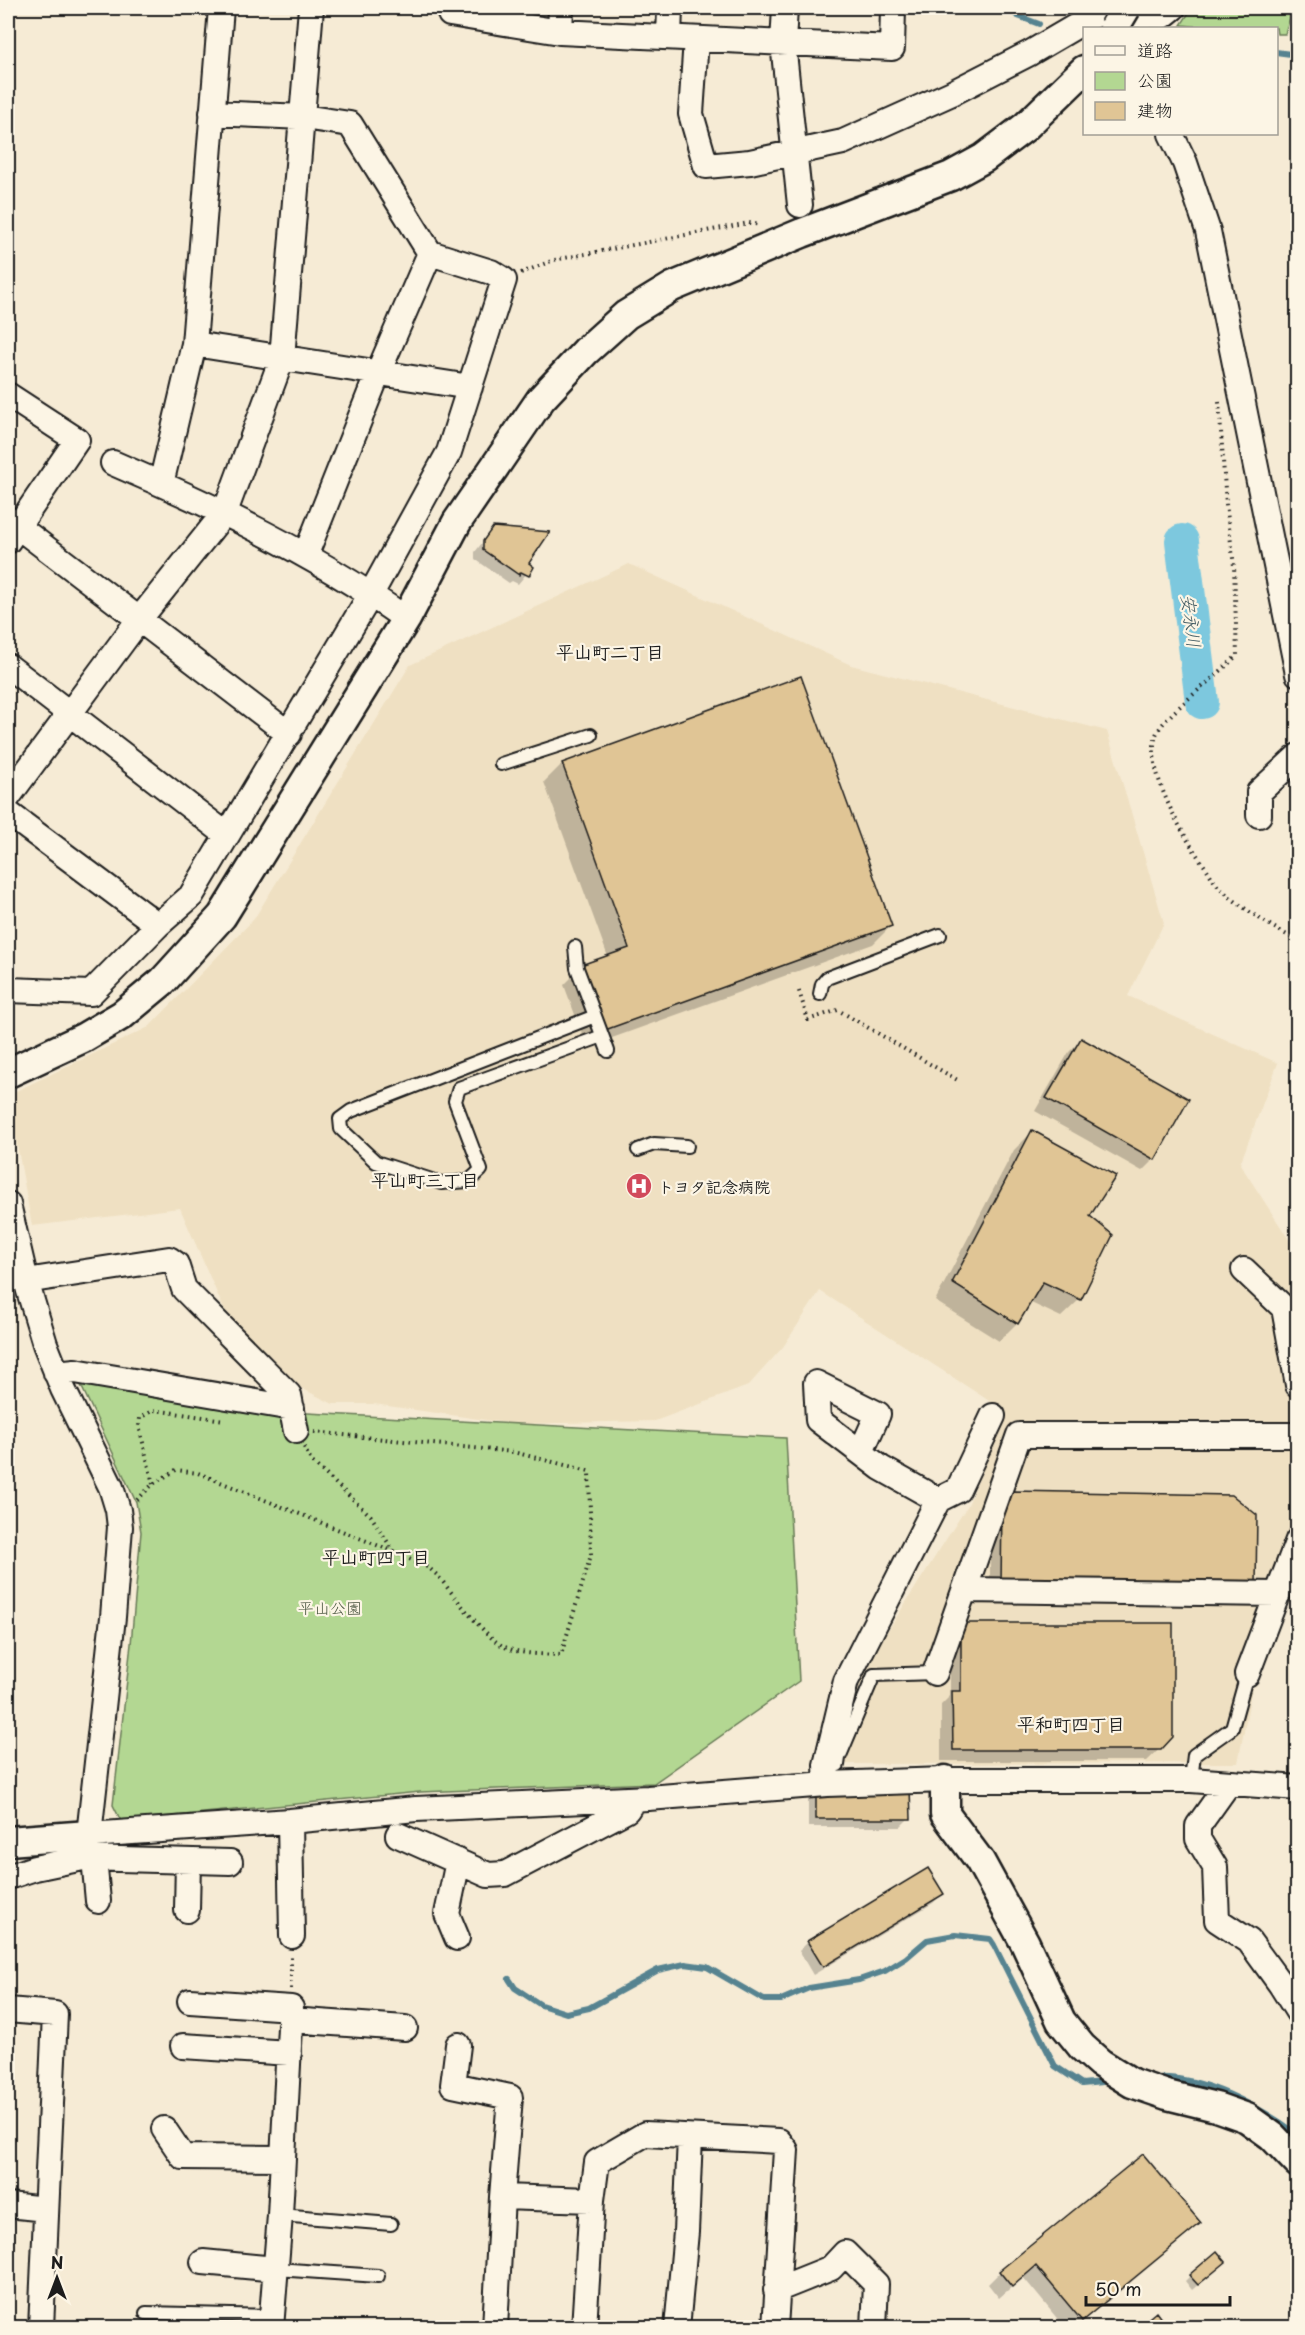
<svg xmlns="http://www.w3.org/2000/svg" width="1305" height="2335" font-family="'Playpen Sans','Klee One',sans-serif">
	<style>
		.built { fill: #efe0c2 }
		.green { fill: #b3d792; stroke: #687a57; stroke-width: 1.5 }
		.shadow { fill: #0003 }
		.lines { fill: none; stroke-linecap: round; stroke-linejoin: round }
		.stream { stroke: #568390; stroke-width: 6 }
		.river { stroke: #7dc8de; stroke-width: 34 }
		.building { fill: #e0c595; stroke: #1c1c1c; stroke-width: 1.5 }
		.service-casing { stroke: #1c1c1c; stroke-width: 16 }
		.minor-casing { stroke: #1c1c1c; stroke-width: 28 }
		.tertiary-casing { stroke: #1c1c1c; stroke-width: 33 }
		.path { stroke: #1c1c1c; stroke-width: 4; stroke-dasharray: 1.5 4.5; stroke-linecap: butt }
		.service { stroke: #fcf5e5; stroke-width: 12 }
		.minor { stroke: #fcf5e5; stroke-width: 24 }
		.tertiary { stroke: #fcf5e5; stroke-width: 28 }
		.tertiary-bridge-casing { stroke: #1c1c1c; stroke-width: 33; stroke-linecap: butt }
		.tertiary-bridge { stroke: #fcf5e5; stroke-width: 28 }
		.labels { text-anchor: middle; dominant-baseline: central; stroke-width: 4.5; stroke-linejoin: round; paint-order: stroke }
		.poi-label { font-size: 16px; font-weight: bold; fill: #1c1c1c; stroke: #fcf5e5; text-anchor: start }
		.park-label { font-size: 16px; fill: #49543f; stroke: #fcf5e5 }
		.water-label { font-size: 18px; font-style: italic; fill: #3e5860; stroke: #fcf5e5 }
		.neighbourhood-label { font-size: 18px; font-weight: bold; fill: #1c1c1c; stroke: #fcf5e5 }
	</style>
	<rect width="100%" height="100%" fill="#f6ebd5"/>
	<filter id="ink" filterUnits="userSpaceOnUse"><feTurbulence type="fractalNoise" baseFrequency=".0167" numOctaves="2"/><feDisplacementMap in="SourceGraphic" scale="12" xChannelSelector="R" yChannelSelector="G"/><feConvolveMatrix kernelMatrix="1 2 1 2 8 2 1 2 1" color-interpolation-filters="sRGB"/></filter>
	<g filter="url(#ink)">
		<!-- built -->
		<path class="built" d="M629,564L851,665L1107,731L1164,923L1128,996L1278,1063L1240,1164L1297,1252V1579L1254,1677L1238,1763L830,1764L866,1665L968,1505L1006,1416L994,1404L820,1291L783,1347L748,1386L655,1421L514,1424L374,1404H333L291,1383L226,1314L180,1208L32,1226L8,1095L149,1027L254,919L410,665Z"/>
		<!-- green -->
		<path class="green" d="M1192,8H1293L1285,34H1277L1276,28H1217L1181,25Z
			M78,1379L288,1412L786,1438L799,1681L654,1783L420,1792L121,1821L113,1805L131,1644L141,1532L136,1502Z"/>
		<!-- shadow -->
		<path class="shadow" d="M493,529L526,564L532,567L518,584L512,581L509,583L475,559V552Z
			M562,764L891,926L873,944L587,1047L564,985L582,967L608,957L544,782Z
			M1081,1040L1154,1159L1142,1171L1035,1111L1069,1052Z
			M1032,1132L1088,1217L1080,1299L1061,1317L1029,1302L1017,1323L999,1341L935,1301L1014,1150Z
			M1231,1497L990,1596V1519Z
			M962,1624L1172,1737L1147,1761H941V1705L950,1696V1637Z
			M817,1790L909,1818L900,1827H808V1799Z
			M942,1894L933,1903L813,1975L799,1951L808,1942Z
			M1199,2223L1074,2328H1065L1023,2277L999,2298L988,2284L1000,2272Z
			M1218,2267L1192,2290L1185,2281L1190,2276Z"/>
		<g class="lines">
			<!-- stream -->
			<path class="stream" d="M1007,8L1018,16L1039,24
				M1276,52L1298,55
				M509,1979L515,1988L541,2005L566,2013L589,2008L658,1970L685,1964L707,1967L764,2000H781L809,1988L859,1980L885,1971L906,1958L927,1940L955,1935L990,1939L994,1945L1055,2066L1082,2084L1102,2082
				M1153,2078C1201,2074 1260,2107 1298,2135"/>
			<!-- river -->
			<path class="river" d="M1182,541L1202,702"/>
		</g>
		<!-- building -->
		<path class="building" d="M493,527L550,532L529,563L534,567L529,576L521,572L519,575L483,550V541Z
			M801,676L892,926L605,1030L581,965L629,948L562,763Z
			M1081,1038L1189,1099L1155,1160L1046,1098Z
			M1032,1130L1116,1176L1090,1216L1113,1235L1081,1300L1043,1282L1018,1324L952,1283Z
			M1012,1491L1232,1495L1257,1515L1256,1585L1001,1584L1002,1505Z
			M961,1623H1173V1737L1161,1750H953L952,1691H961Z
			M816,1788H910L911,1819H816Z
			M928,1868L944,1894L823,1967L807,1941Z
			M1143,2154L1201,2223L1082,2321L1036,2266L1012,2287L999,2271Z
			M1217,2251L1226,2262L1198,2285L1189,2275Z
			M1156,2312L1168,2328H1137Z"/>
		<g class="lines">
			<!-- service casing -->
			<g class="service-casing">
				<path id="service" d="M501,764L591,735
					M575,947L577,968L608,1051
					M820,994L822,984L827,978L940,935
					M590,1018L351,1111L340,1119L341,1129L376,1162L441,1183L469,1181L481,1170L455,1101L459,1088L597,1038
					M638,1150L654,1144L687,1146
					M838,1765L839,1758L874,1675L935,1673
					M1191,1780L1194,1755L1232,1728L1247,1674
					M280,2215L391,2224
					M276,2269L378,2276
					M146,2313L272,2316"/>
			</g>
			<!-- minor casing -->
			<g class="minor-casing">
				<path id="minor" d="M221,8L194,344L161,484C247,522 329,564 406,619
					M451,8L450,14L560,32L892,48L893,8
					M785,8L783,43L800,205
					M1106,15L1163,16L1173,8
					M560,32L561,8
					M669,37L670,8
					M696,39L691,114L706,166L750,162L843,142L952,93L1030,53L1095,15L1092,8
					M1171,134L1185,163L1208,231L1298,674
					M194,344L470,387
					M8,395L77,440L8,541
					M113,463L161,484
					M8,519L289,734
					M306,554L378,373L430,253
					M8,666L227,835
					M8,797L138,621L225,512L282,358L311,8
					M8,813L158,925
					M1259,815V792L1298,756
					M8,990L91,993L158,925L191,896L371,594L449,452L504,280L491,272L430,253L350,124L303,117L212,113
					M8,1204L26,1281L45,1344L63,1389L111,1487L118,1510L120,1527L113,1617L89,1835L83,1858L35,1868L8,1877
					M1244,1270L1284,1308L1298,1385
					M26,1281L169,1259L176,1264L184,1289L289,1395L296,1431
					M56,1373L75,1371L292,1408
					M861,1452L878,1414L816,1383L818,1420L881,1468L938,1500
					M965,1590L1278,1594
					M935,1673L1019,1435H1298
					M1247,1674L1298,1540
					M827,1784L826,1765L846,1681L938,1500L958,1490L993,1416
					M1228,1784L1198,1826V1839L1215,1867L1217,1920L1249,1941L1281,1985L1298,2012
					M290,1821L292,1936
					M89,1835L290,1821L416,1809L648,1798L827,1784L945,1780H1191L1298,1788
					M398,1835L488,1875L505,1874L627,1810L634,1799
					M83,1858L230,1862
					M94,1858L98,1901
					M187,1910L188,1861
					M457,1938L447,1914L458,1861
					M190,2001L291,2008L280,2215L271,2328
					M8,2010L55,2014L41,2328
					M290,2020L405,2028
					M458,2045L453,2085L510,2097L502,2197
					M183,2046L289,2053
					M164,2129L183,2157L283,2158
					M8,2205L46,2209
					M203,2262L276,2269
					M776,2290L831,2268L845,2253L876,2284L874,2328
					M495,2328L502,2197L592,2200L597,2162L645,2134L779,2141L786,2150L775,2328
					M584,2328L592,2200
					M677,2328L686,2232L690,2137"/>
			</g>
			<!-- tertiary casing -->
			<g class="tertiary-casing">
				<path id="tertiary" d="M8,1073L83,1038L122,1015L163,981L222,916L406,619L457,522L541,399L586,351L626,315L672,287L802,233L951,176L984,158L1025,127L1084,70
					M945,1780V1814L980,1861L1025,1943L1061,2021L1082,2047L1100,2063L1132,2083L1167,2095L1216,2107L1247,2118L1272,2136L1298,2163
					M8,1841L89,1835"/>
			</g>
			<!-- path -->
			<path class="path" d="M521,273L554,260L749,223L760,225
				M1219,402L1226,504L1234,566L1237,655C1220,675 1163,715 1156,735C1144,772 1185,839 1206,868C1211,875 1215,885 1222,890C1244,910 1272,927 1298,941
				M799,991L808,1020L838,1010L959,1081
				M304,1447L311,1461L371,1516L394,1552
				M153,1484L139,1426L140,1418L154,1410L224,1420
				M137,1500L153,1484L176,1470L198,1473L394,1552L429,1568L438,1576C454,1595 485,1638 505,1647C522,1655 543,1654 561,1655L591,1555L589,1471L513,1452L314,1432
				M291,1989V1954"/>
			<!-- service -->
			<use href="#service" class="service"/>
			<!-- minor -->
			<use href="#minor" class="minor"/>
			<!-- tertiary -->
			<use href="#tertiary" class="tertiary"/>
			<!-- tertiary-bridge casing -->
			<g class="tertiary-bridge-casing">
				<path id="tertiary-bridge" d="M1114,28L1126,8"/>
			</g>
			<!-- tertiary-bridge -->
			<use href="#tertiary-bridge" class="tertiary-bridge"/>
		</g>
	</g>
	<!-- icons -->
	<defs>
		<g id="hospital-disc" transform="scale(1.35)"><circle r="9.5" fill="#d1495b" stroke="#fcf5e5"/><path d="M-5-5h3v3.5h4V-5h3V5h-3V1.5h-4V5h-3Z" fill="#fff"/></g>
	</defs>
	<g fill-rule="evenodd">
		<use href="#hospital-disc" x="639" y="1186"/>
	</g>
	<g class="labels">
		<!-- poi labels -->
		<g class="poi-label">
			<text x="658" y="1186">トヨタ記念病院</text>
		</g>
		<!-- park labels -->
		<g class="park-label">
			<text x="330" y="1607">平山公園</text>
		</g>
		<!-- water labels -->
		<g class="water-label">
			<text transform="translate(1192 621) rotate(83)">安永川</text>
		</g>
		<!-- neighbourhood labels -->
		<g class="neighbourhood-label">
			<text x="610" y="651">平山町二丁目</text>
			<text x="425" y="1179">平山町三丁目</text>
			<text x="376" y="1556">平山町四丁目</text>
			<text x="1071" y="1723">平和町四丁目</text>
		</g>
	</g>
	<!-- margin -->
	<rect width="1305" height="2335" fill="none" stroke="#fcf5e5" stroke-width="30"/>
	<rect x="15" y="15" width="1275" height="2305" fill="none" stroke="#1c1c1c" stroke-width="2" filter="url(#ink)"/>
	<!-- legend -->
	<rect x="1083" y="27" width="195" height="108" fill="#fcf5e5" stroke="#a29e95" stroke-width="1.5"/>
	<rect x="1095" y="46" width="30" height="9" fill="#fcf5e5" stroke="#a29e95" stroke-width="1.5"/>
	<text x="1137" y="57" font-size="18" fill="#1c1c1c">道路</text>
	<rect x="1095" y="72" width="30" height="18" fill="#b3d792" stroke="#a29e95" stroke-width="1.5"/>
	<text x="1137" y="87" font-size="18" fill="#1c1c1c">公園</text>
	<rect x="1095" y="102" width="30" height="18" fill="#e0c595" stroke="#a29e95" stroke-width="1.5"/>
	<text x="1137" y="117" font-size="18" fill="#1c1c1c">建物</text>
	<!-- north arrow -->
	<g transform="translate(57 2278)" stroke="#fcf5e5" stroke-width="4.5" paint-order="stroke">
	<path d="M0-4.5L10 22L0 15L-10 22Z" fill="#1c1c1c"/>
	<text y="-9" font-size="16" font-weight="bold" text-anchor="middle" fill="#1c1c1c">N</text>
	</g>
	<!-- scale -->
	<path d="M1086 2296v9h144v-9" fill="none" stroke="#1c1c1c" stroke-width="3"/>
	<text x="1095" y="2296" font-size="18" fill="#1c1c1c" stroke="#fcf5e5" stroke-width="4.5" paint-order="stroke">50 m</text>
</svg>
